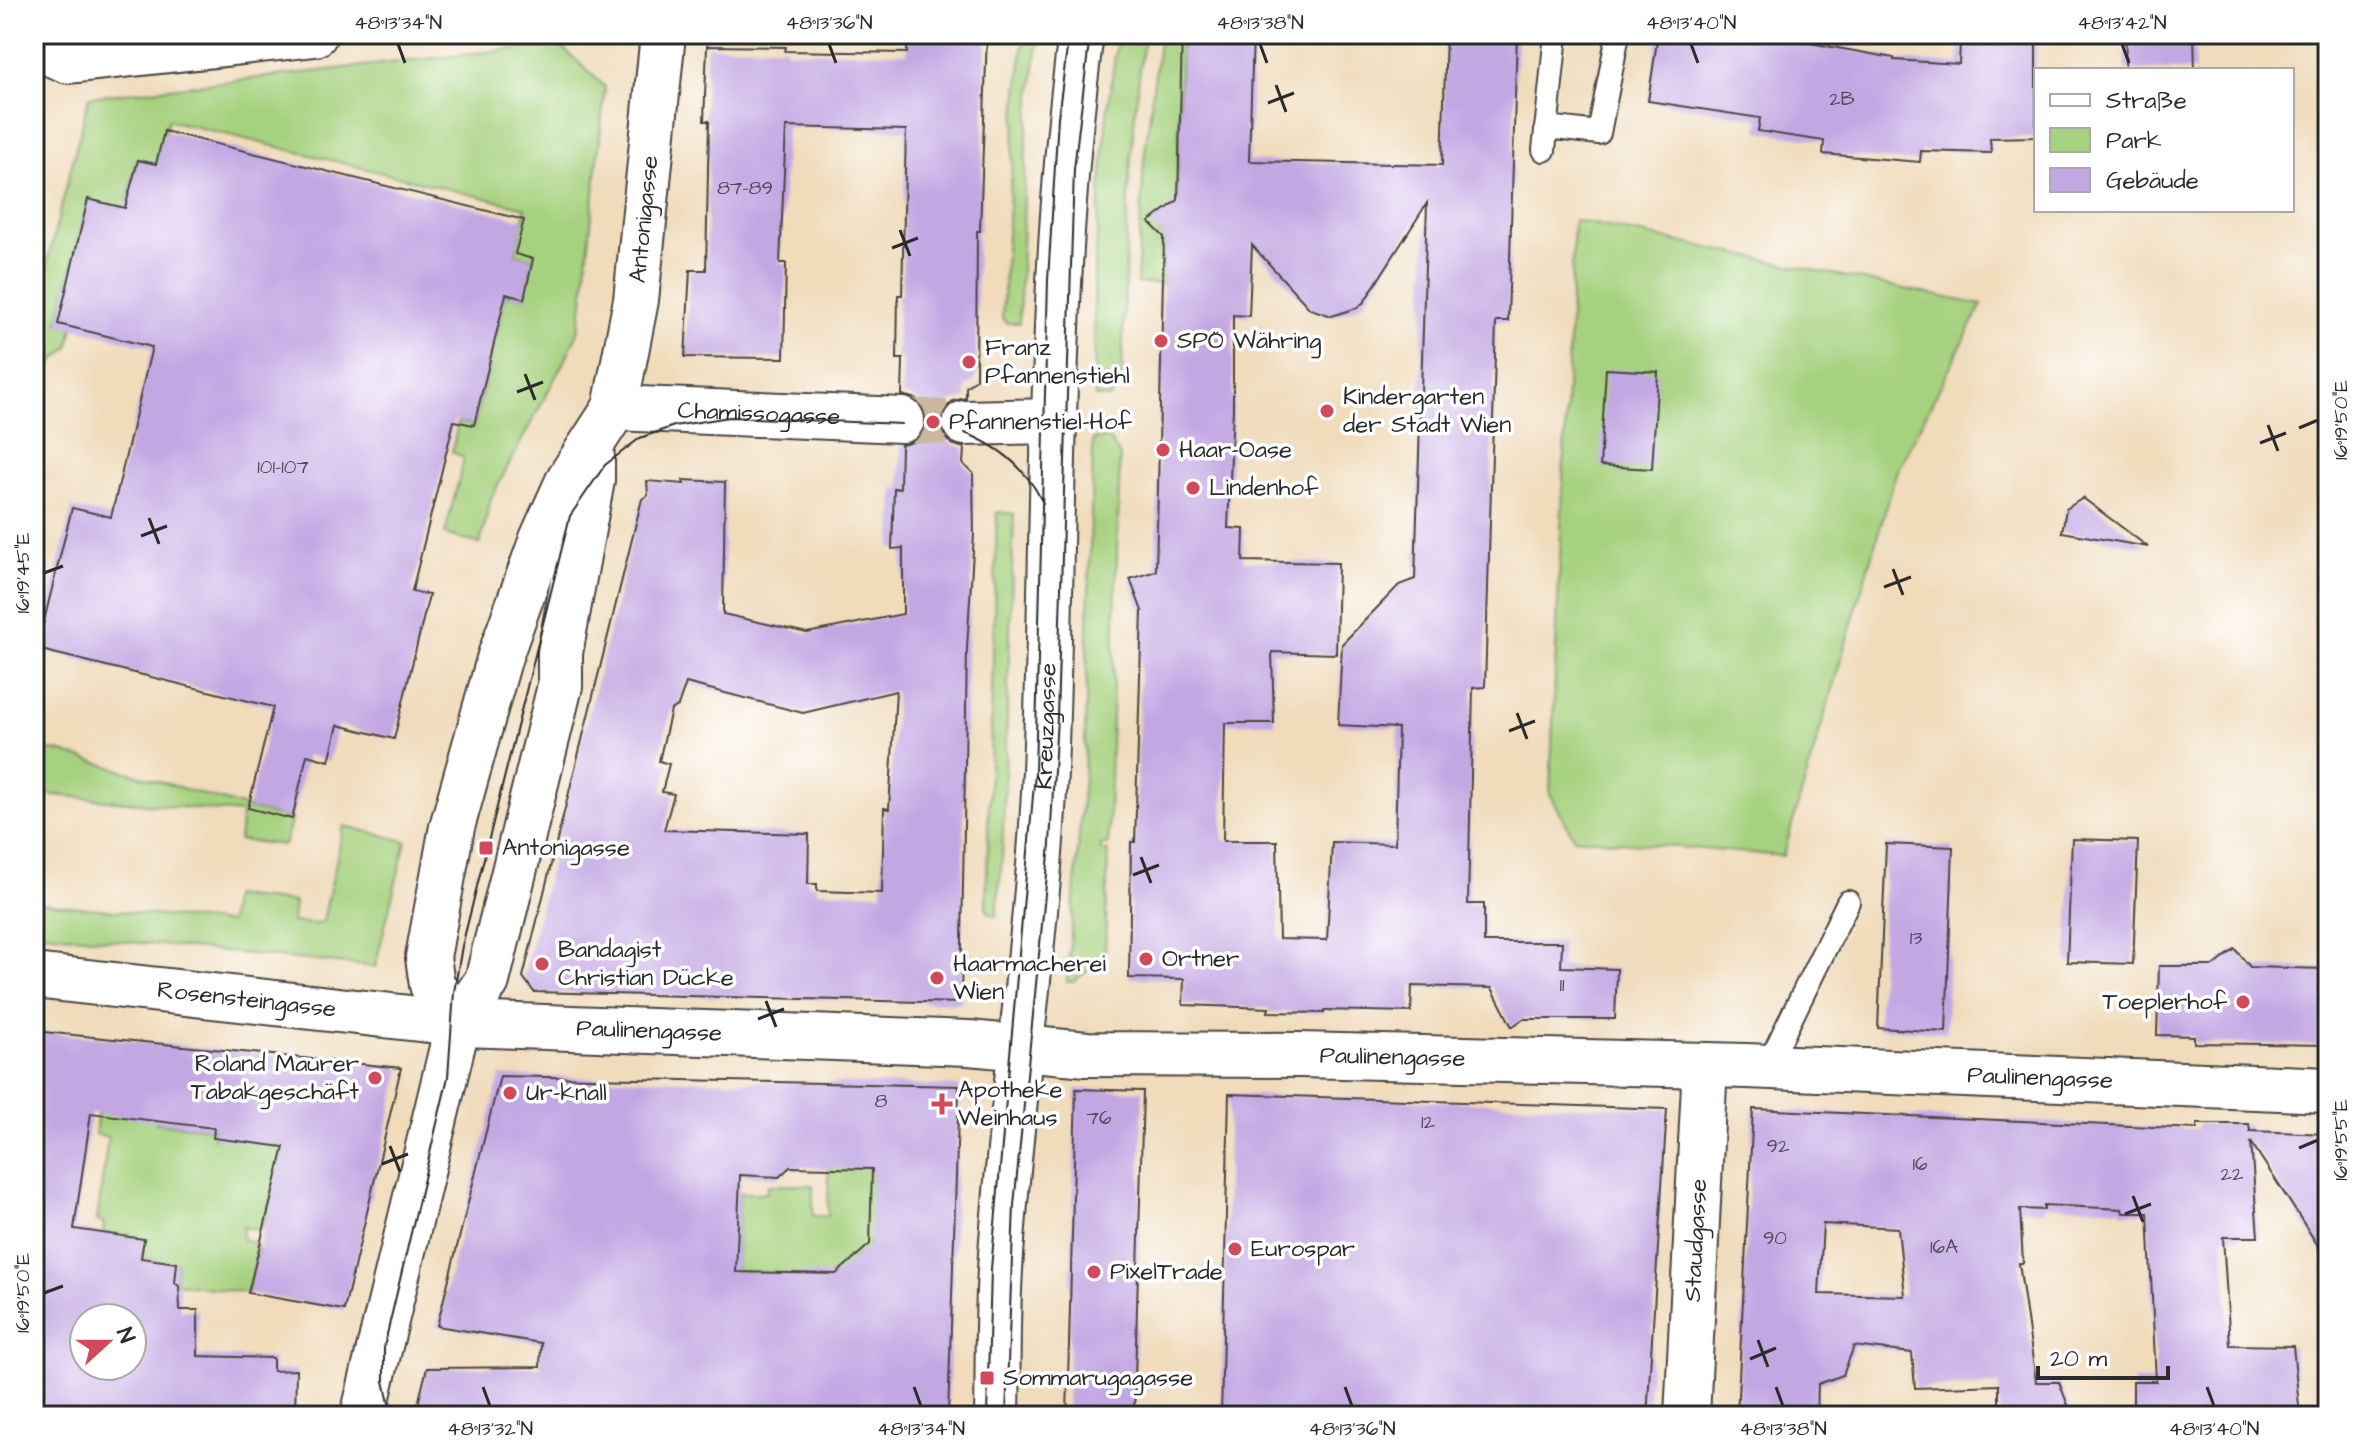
<svg xmlns="http://www.w3.org/2000/svg" width="2362" height="1450" font-family="'Architects Daughter',sans-serif">
	<style>
		.green { fill: #a6d17e; stroke: #687e54; stroke-width: 2 }
		.building { fill: #c3a7e3; fill-rule: evenodd }
		.lines { fill: none; stroke-linecap: round; stroke-linejoin: round }
		.minor-tunnel { stroke: #c9b89e; stroke-width: 44; stroke-dasharray: 44 22; stroke-linecap: butt }
		.service-casing { stroke: #494541; stroke-width: 26 }
		.minor-casing { stroke: #494541; stroke-width: 48 }
		.tertiary-casing { stroke: #494541; stroke-width: 48 }
		.service { stroke: #fff; stroke-width: 22 }
		.minor { stroke: #fff; stroke-width: 44 }
		.tertiary { stroke: #fff; stroke-width: 44 }
		.tram { stroke: #2b2b2b; stroke-width: 2 }
		.ticks { fill: none; stroke: #2b2b2b; stroke-width: 3 }
		.poi-dot { fill: #d1495b; stroke: #fff; stroke-width: 3 }
		.labels { text-anchor: middle; dominant-baseline: central; stroke-width: 7; stroke-linejoin: round; paint-order: stroke }
		.number-label { font-size: 20px; fill: #514a59 }
		.street-label { font-size: 24px; fill: #2b2b2b; stroke: #fff }
		.poi-label { font-size: 24px; fill: #2b2b2b; stroke: #fff; text-anchor: start }
		.neatline { fill: none; stroke: #2b2b2b; stroke-width: 3 }
		.ticks-label { font-size: 20px; text-anchor: middle; fill: #2b2b2b }
	</style>
	<rect width="100%" height="100%" fill="#fff"/>
	<filter id="ink" filterUnits="userSpaceOnUse"><feTurbulence type="fractalNoise" baseFrequency=".0125" numOctaves="2"/><feDisplacementMap in="SourceGraphic" scale="16" xChannelSelector="R" yChannelSelector="G"/><feConvolveMatrix kernelMatrix="1 2 1 2 8 2 1 2 1" color-interpolation-filters="sRGB"/></filter>
	<filter id="wash" filterUnits="userSpaceOnUse"><feTurbulence type="fractalNoise" baseFrequency=".006" numOctaves="4" result="noise"/><feDisplacementMap in="SourceGraphic" scale="32" xChannelSelector="R" yChannelSelector="G"/><feGaussianBlur stdDeviation="1.8" result="paint"/><feColorMatrix in="noise" values="0 0 0 0 0 0 0 0 0 0 0 0 0 0 0 0 0 1.4 0 .05"/><feComposite in="paint" operator="in"/></filter>
	<g filter="url(#wash)">
		<rect width="100%" height="100%" fill="#f0dbbb"/>
		<!-- green -->
		<path class="green" d="M1118,34H1145C1127,149 1125,265 1122,382L1110,398L1095,397L1094,275L1107,113Z
			M1160,34H1181L1177,209L1158,231L1164,237L1163,284L1137,283L1144,160Z
			M1028,41H1038L1026,145L1019,323H1007L1002,319C1007,227 1013,136 1023,44Z
			M559,44L605,87L583,303L578,332L570,350L491,498L480,544L445,534L463,463V457L452,452L458,422L474,425L506,294L524,298L533,259L515,254L526,208L168,120L156,164L137,160L127,201L144,213L88,200L58,323L73,327L69,347L34,379V315L89,97Z
			M1574,220L1982,305L1896,473L1783,856L1574,838L1550,794Z
			M1093,439H1109L1120,455L1108,845H1101V851H1108L1105,957L1073,982H1067L1084,777Z
			M997,512L1014,514L1002,859L996,916L989,913L986,906Z
			M34,749L58,751L248,808L292,819L284,845L239,840L242,813L34,793Z
			M344,826L406,841L375,967L34,932V902L229,923L232,896L294,902L292,922L319,924L323,921Z
			M98,1110L156,1117V1123L214,1128L213,1138L274,1135V1146L300,1148L288,1194L272,1192L263,1225L257,1230L243,1227L242,1239L255,1243L258,1251L248,1293L175,1283L177,1263L141,1258L143,1239L103,1233L104,1223L97,1221L108,1137L95,1134Z
			M829,1159L872,1169L875,1244L869,1243V1251H865L854,1258L853,1265L861,1276L736,1272L739,1193H767L768,1185H813V1216H828Z"/>
		<g id="blocks">
			<!-- building -->
			<path class="building" d="M907,34H987L980,231H977L976,379L966,387V398L953,401L944,410L940,423L944,437L952,444L964,448L963,464L973,473L974,534L967,648L961,1003L534,992L523,977L642,499L648,495L647,481L684,484L683,480L725,482L723,614L807,633L903,614V548L892,549L894,488L900,489L901,445L913,442L923,434L927,420L924,408L916,399L902,395L903,359H897L898,295H902L906,130L786,127L780,263H786L784,358L685,357L690,270H706L709,121H704L707,46L786,47L785,51L907,53ZM686,683L803,713L896,691L889,809L884,808L882,893L817,891V884H808L809,834L664,830L674,794L662,792L669,764L659,761L671,710L678,706Z
				M1182,34H1253L1249,161L1442,165L1446,34H1517L1508,321H1496L1485,687L1473,688L1468,904H1484V942H1562L1561,967L1617,969L1615,1019H1523L1512,1027L1492,988L1412,986L1411,1012L1324,1010V1013L1268,1012L1269,1008L1183,1005L1184,979L1129,978L1131,842H1135L1142,611L1130,579L1156,571L1164,237L1149,222L1178,200ZM1427,203L1415,579L1399,585L1342,644L1338,725L1398,728L1395,844L1332,842L1327,940L1279,939L1277,841H1223L1225,723H1274L1272,652L1336,654L1338,563L1243,561L1244,529L1228,528L1233,408V315L1249,316L1252,245L1310,309L1332,316L1357,308L1364,302Z
				M1658,34H1760L1894,58V60L1959,64L1960,44H2036V137L1990,138L1991,153L1921,151L1920,162L1823,154L1824,141L1758,131L1760,118L1648,101Z
				M2126,34H2194L2195,70H2125Z
				M164,131L524,220L515,254L533,259L524,299L506,294L474,425L454,421L412,591L429,595L394,739L338,725L329,761L307,755L292,819L248,808L273,707L37,649L72,508L111,517L152,347L58,324L88,199L125,208L138,160L156,164Z
				M1606,369L1658,372L1652,469L1600,466Z
				M2083,498L2148,547L2062,532L2066,509Z
				M2072,839L2138,841L2133,964L2067,962Z
				M1886,844L1953,847L1946,1032L1878,1028Z
				M2235,949L2250,967L2328,969V1045L2194,1043V1036L2157,1035L2159,966H2214Z
				M34,1031L401,1068L344,1310L248,1293L284,1147L213,1138L214,1128L91,1113L74,1229L144,1239L141,1258L177,1263L175,1283L179,1286L180,1310H198V1356L273,1358V1371L296,1370L295,1416H34ZM84,1318H132V1366H84Z
				M500,1076L959,1086L948,1416H415L427,1368L540,1367L541,1343L437,1326ZM790,1167L872,1169L870,1244L836,1274L736,1272L740,1175L779,1177Z
				M1076,1089L1143,1091L1134,1416H1067Z
				M1229,1094L1667,1109L1647,1416H1221Z
				M1753,1109L2197,1129V1124H2249L2250,1131L2328,1134V1261L2251,1142L2258,1237H2223L2230,1345L2293,1346L2300,1416H2133V1381H2156L2148,1213H2123L2122,1209L2044,1205V1210L2020,1209L2023,1263H2019L2036,1382H2059L2072,1416H1999V1385L1915,1388L1912,1353L1854,1346L1843,1375L1818,1384L1817,1416H1737ZM1823,1224L1898,1228L1905,1296L1819,1294Z"/>
		</g>
	</g>
	<g filter="url(#ink)">
		<use href="#blocks" fill-opacity="0" stroke="#494541" stroke-width="2"/>
		<g class="lines">
			<!-- minor-tunnel -->
			<path class="minor-tunnel" d="M902,420L965,423"/>
			<!-- service casing -->
			<g class="service-casing">
				<path id="service" d="M1546,127L1599,133L1618,34
					M1544,150L1556,34
					M1767,1067L1848,902"/>
			</g>
			<!-- minor casing -->
			<g class="minor-casing">
				<g id="minor">
					<path d="M34,47L69,61L315,34"/>
					<path id="s1" d="M615,408L902,420"/>
					<path d="M965,423L1054,421"/>
					<path id="s2" d="M34,976L464,1024L969,1043L1087,1054L1300,1055L1747,1066L2328,1090"/>
					<path id="s3" d="M458,1023L432,985L428,957L452,827L500,656L542,539L569,479L615,408L636,300L663,34"/>
					<path d="M363,1416L458,1023L487,981L560,686V653L592,480V457"/>
					<path id="s4" d="M1687,1416L1705,1065"/>
				</g>
			</g>
			<!-- tertiary casing -->
			<g class="tertiary-casing">
				<g id="tertiary">
					<path id="s5" d="M997,1416C998,1367 997,1318 1000,1270C1010,1103 1038,938 1045,771C1055,525 1048,278 1081,34"/>
				</g>
			</g>
			<!-- service -->
			<use href="#service" class="service"/>
			<!-- minor -->
			<use href="#minor" class="minor"/>
			<!-- tertiary -->
			<use href="#tertiary" class="tertiary"/>
			<!-- tram -->
			<path class="tram" d="M965,433C999,446 1027,469 1043,503
				M392,1416L384,1381V1347L448,1077L454,992L462,946L570,516L605,465L640,438L674,426L729,417L902,424
				M987,1416L991,1269L1035,773L1048,280L1058,117L1069,34
				M1006,1416L1014,1205L1050,844L1057,717L1074,169L1090,34"/>
		</g>
	</g>
	<!-- ticks -->
	<path class="ticks" d="M398,44L405,63M829,44L836,63M1260,44L1267,63M1691,44L1698,63M2122,44L2129,63M1276,85L1286,112M1268,103L1294,93M900,230L910,256M892,248L918,238M525,374L535,400M517,392L543,382M2268,425L2278,451M2299,428L2318,420M2260,443L2286,433M149,518L159,544M141,536L167,526M1893,569L1903,595M44,573L63,566M1884,587L1911,577M1517,713L1527,739M1509,731L1535,721M1141,857L1151,883M1133,875L1159,865M766,1001L776,1027M758,1019L784,1009M390,1146L400,1172M2299,1148L2318,1140M382,1164L408,1154M2133,1196L2143,1222M2125,1214L2151,1204M44,1293L63,1286M1758,1340L1768,1367M1750,1359L1776,1348M483,1387L490,1406M914,1387L921,1406M1345,1387L1352,1406M1776,1387L1783,1406M2207,1387L2214,1406"/>
	<!-- markers -->
	<g class="poi-dot">
		<circle cx="1161" cy="341" r="8"/>
		<circle cx="969" cy="362" r="8"/>
		<circle cx="1327" cy="411" r="8"/>
		<circle cx="933" cy="422" r="8"/>
		<circle cx="1163" cy="450" r="8"/>
		<circle cx="1193" cy="488" r="8"/>
		<rect x="478" y="840" width="16" height="16" rx="4"/>
		<circle cx="1146" cy="959" r="8"/>
		<circle cx="542" cy="964" r="8"/>
		<circle cx="937" cy="978" r="8"/>
		<circle cx="2243" cy="1002" r="8"/>
		<circle cx="375" cy="1078" r="8"/>
		<circle cx="510" cy="1093" r="8"/>
		<path d="M938 1092h8v8h8v8h-8v8h-8v-8h-8v-8h8z"/>
		<circle cx="1235" cy="1249" r="8"/>
		<circle cx="1094" cy="1272" r="8"/>
		<rect x="979" y="1370" width="16" height="16" rx="4"/>
	</g>
	<g class="labels">
		<!-- number labels -->
		<g class="number-label">
			<text x="1842" y="99">2B</text>
			<text x="745" y="188">87-89</text>
			<text x="283" y="467">101-107</text>
			<text x="1916" y="938">13</text>
			<text x="1562" y="985">11</text>
			<text x="881" y="1101">8</text>
			<text x="1099" y="1118">76</text>
			<text x="1428" y="1122">12</text>
			<text x="1778" y="1146">92</text>
			<text x="1920" y="1164">16</text>
			<text x="2232" y="1174">22</text>
			<text x="1775" y="1238">90</text>
			<text x="1944" y="1247">16A</text>
		</g>
		<!-- street labels -->
		<g class="street-label">
			<text stroke="none"><textPath href="#s3" startOffset="850">Antonigasse</textPath></text>
			<text stroke="none"><textPath href="#s1" startOffset="144">Chamissogasse</textPath></text>
			<text stroke="none"><textPath href="#s5" startOffset="692">Kreuzgasse</textPath></text>
			<text stroke="none"><textPath href="#s2" startOffset="214">Rosensteingasse</textPath></text>
			<text stroke="none"><textPath href="#s2" startOffset="618">Paulinengasse</textPath></text>
			<text stroke="none"><textPath href="#s2" startOffset="1362">Paulinengasse</textPath></text>
			<text stroke="none"><textPath href="#s2" startOffset="2010">Paulinengasse</textPath></text>
			<text stroke="none"><textPath href="#s4" startOffset="176">Staudgasse</textPath></text>
		</g>
		<!-- poi labels -->
		<g class="poi-label">
			<text x="1177" y="341">SPÖ Währing</text>
			<text x="985" y="348">Franz<tspan x="985" dy="28">Pfannenstiehl</tspan></text>
			<text x="1343" y="397">Kindergarten<tspan x="1343" dy="28">der Stadt Wien</tspan></text>
			<text x="949" y="422">Pfannenstiel-Hof</text>
			<text x="1179" y="450">Haar-Oase</text>
			<text x="1209" y="488">Lindenhof</text>
			<text x="502" y="848">Antonigasse</text>
			<text x="558" y="950">Bandagist<tspan x="558" dy="28">Christian Dücke</tspan></text>
			<text x="1162" y="959">Ortner</text>
			<text x="953" y="964">Haarmacherei<tspan x="953" dy="28">Wien</tspan></text>
			<text x="2227" y="1002" text-anchor="end">Toeplerhof</text>
			<text x="359" y="1064" text-anchor="end">Roland Maurer<tspan x="359" dy="28">Tabakgeschäft</tspan></text>
			<text x="958" y="1090">Apotheke<tspan x="958" dy="28">Weinhaus</tspan></text>
			<text x="526" y="1093">Ur-knall</text>
			<text x="1251" y="1249">Eurospar</text>
			<text x="1110" y="1272">PixelTrade</text>
			<text x="1003" y="1378">Sommarugagasse</text>
		</g>
	</g>
	<!-- margin -->
	<rect width="2362" height="1450" fill="none" stroke="#fff" stroke-width="88"/>
	<!-- legend -->
	<rect x="2034" y="68" width="260" height="144" fill="#ffffff" stroke="#aaaaaa" stroke-width="2"/>
	<rect x="2050" y="94" width="40" height="12" fill="#ffffff" stroke="#aaaaaa" stroke-width="2"/>
	<text x="2106" y="108" font-size="24" fill="#2b2b2b">Straße</text>
	<rect x="2050" y="128" width="40" height="24" fill="#a6d17e" stroke="#aaaaaa" stroke-width="2"/>
	<text x="2106" y="148" font-size="24" fill="#2b2b2b">Park</text>
	<rect x="2050" y="168" width="40" height="24" fill="#c3a7e3" stroke="#aaaaaa" stroke-width="2"/>
	<text x="2106" y="188" font-size="24" fill="#2b2b2b">Gebäude</text>
	<!-- north arrow -->
	<g transform="translate(108 1342) rotate(69)"><circle r="38" fill="#ffffff" stroke="#aaaaaa" stroke-width="2"/>
	<path d="M0-6L14 30L0 20L-14 30Z" fill="#d1495b"/>
	<text y="-12" font-size="22" font-weight="bold" text-anchor="middle" fill="#2b2b2b">N</text>
	</g>
	<!-- scale -->
	<path d="M2038 1366v12h130v-12" fill="none" stroke="#2b2b2b" stroke-width="4"/>
	<text x="2050" y="1366" font-size="24" fill="#2b2b2b" stroke="#ffffff" stroke-width="6" paint-order="stroke">20 m</text>
	<rect x="44" y="44" width="2274" height="1362" class="neatline"/>
	<g class="ticks-label">
		<text x="398" y="29">48°13'34"N</text>
		<text x="829" y="29">48°13'36"N</text>
		<text x="1260" y="29">48°13'38"N</text>
		<text x="1691" y="29">48°13'40"N</text>
		<text x="2122" y="29">48°13'42"N</text>
		<text transform="translate(2340 420) rotate(-90)" y="7">16°19'50"E</text>
		<text transform="translate(22 573) rotate(-90)" y="7">16°19'45"E</text>
		<text transform="translate(2340 1140) rotate(-90)" y="7">16°19'55"E</text>
		<text transform="translate(22 1293) rotate(-90)" y="7">16°19'50"E</text>
		<text x="490" y="1435">48°13'32"N</text>
		<text x="921" y="1435">48°13'34"N</text>
		<text x="1352" y="1435">48°13'36"N</text>
		<text x="1783" y="1435">48°13'38"N</text>
		<text x="2214" y="1435">48°13'40"N</text>
	</g>
</svg>
